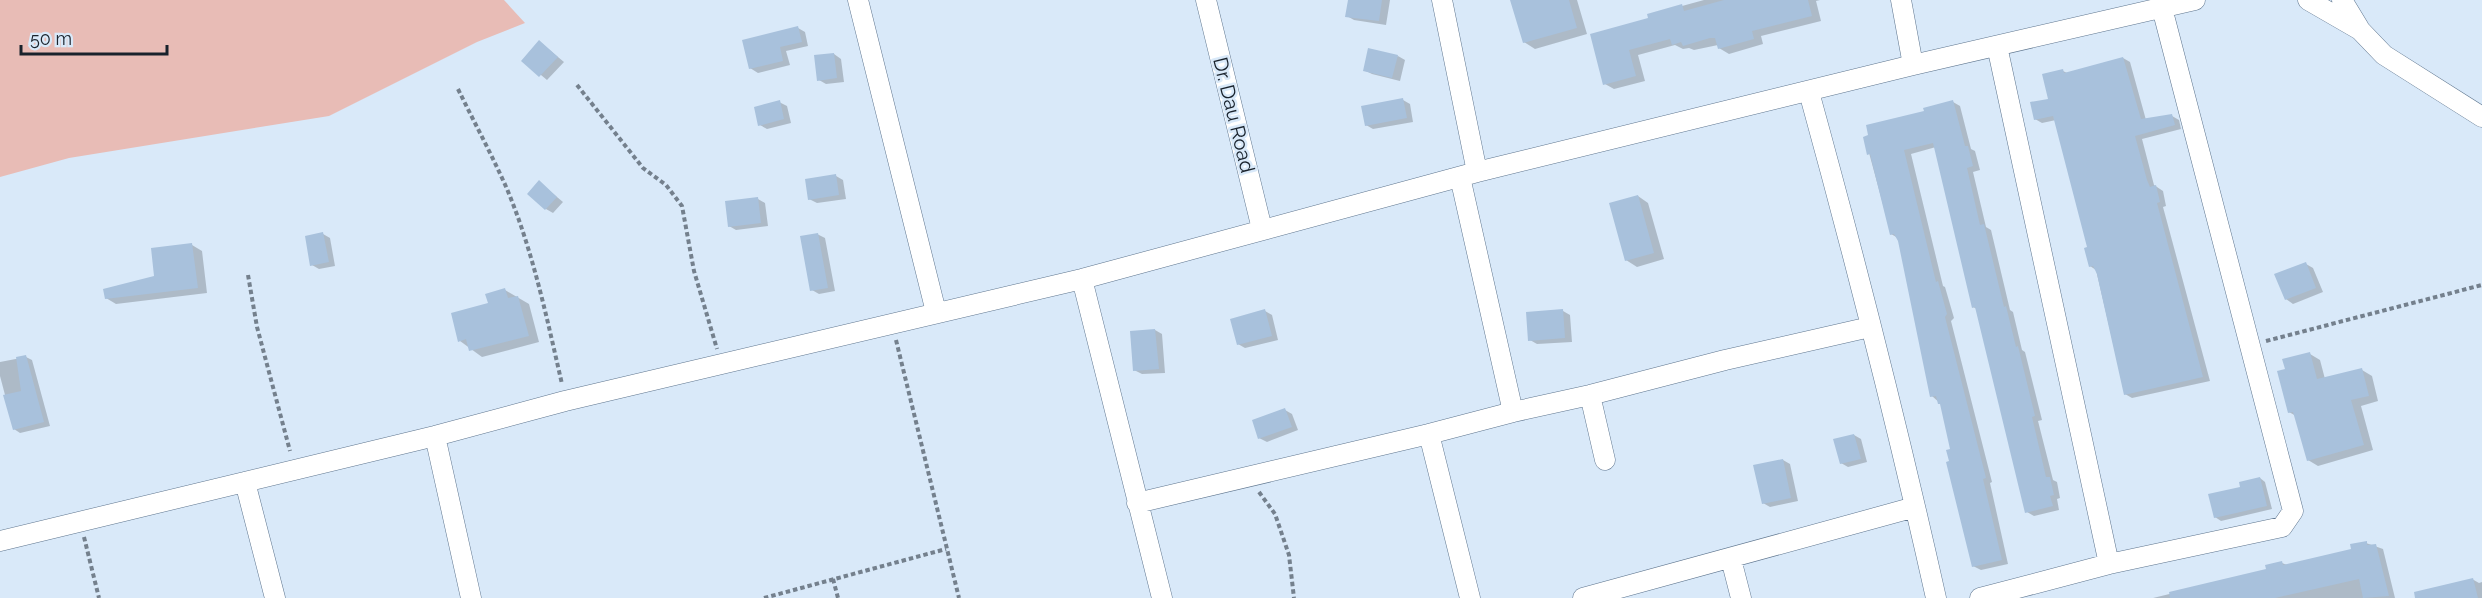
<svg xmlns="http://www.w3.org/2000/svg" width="2482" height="598" font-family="Raleway,sans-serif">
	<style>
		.green { fill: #e8bcb6 }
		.shadow { fill: #0003 }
		.building { fill: #a8c1dc }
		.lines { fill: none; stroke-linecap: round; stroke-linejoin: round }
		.minor-casing { stroke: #5e758e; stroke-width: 21 }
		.path { stroke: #74808d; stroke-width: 4; stroke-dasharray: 4.5 3; stroke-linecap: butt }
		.minor { stroke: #fff; stroke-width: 20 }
		.labels { text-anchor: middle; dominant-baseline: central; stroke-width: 5; stroke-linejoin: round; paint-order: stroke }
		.street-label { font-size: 20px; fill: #19222c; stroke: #d9e9f9 }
	</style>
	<rect width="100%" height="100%" fill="#d9e9f9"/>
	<!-- green -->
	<path class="green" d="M0,0H504L525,23L477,42L329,116L69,158L0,177Z"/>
	<!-- shadow -->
	<path class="shadow" d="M1349,0H1390L1386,25L1354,20L1347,16Z
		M1512,0H1577L1587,34L1535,49L1524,42Z
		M1704,0H1820L1816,1L1821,21L1761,36L1763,44L1729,54L1719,48L1718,45L1694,50L1689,48L1683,49L1675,45L1638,55L1645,81L1614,89L1605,84L1650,19L1649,15Z
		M798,28L805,32L808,46L786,51L790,65L758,73L750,68Z
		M540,42L564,62L547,80L523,60Z
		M834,54L841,59L844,82L826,84L819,80Z
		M1398,56L1405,60L1400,81L1372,74L1364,70Z
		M2123,58L2130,62L2146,120L2172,116L2179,120L2181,129L2142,139L2154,185L2163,191L2166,206L2163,207L2210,381L2132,398L2125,394L2096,270L2090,266L2088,248L2056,120L2042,123L2035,119L2049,100L2063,71L2067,73Z
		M1403,100L1410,104L1413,122L1373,129L1366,125Z
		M779,102L787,106L791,123L767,129L760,125Z
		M1953,102L1960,106L1971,149L1975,151L1980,170L1973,172L1986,227L1991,230L2010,310L2013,312L2022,350L2025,352L2042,420L2038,421L2053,480L2057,482L2060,498L2057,499L2059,510L2034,516L2027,512L1977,309L1973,307L1936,147L1911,154L1943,286L1945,287L1954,318L1951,321L1992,482L1990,483L2008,564L1981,570L1973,566L1951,462L1952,450L1942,405L1932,396L1898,238L1891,234L1865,138Z
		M836,176L843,180L846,199L817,203L809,199Z
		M539,182L563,202L553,213L546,209Z
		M1638,196L1648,203L1664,259L1637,267L1626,260Z
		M758,199L765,203L768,226L736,230L729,226Z
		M323,234L330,238L335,266L319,269L312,265Z
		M817,234L825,238L835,291L819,294L812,290Z
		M192,245L202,251L207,293L116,304L106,298L156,277Z
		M2306,264L2313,268L2323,292L2293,304L2286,299Z
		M505,290L529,304L539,342L482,357L460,341L490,304Z
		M1265,311L1272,315L1278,340L1245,348L1238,344Z
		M1563,311L1570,315L1572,342L1537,344L1530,340Z
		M1155,330L1162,334L1165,373L1142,374L1134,370Z
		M2310,354L2320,360L2325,379L2362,370L2372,376L2378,401L2361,406L2373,450L2318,466L2308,460L2296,416L2289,412L2286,370Z
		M26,357L32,360L50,426L20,433L14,429L0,376V362Z
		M1285,410L1292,414L1298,430L1267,442L1259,438Z
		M1854,435L1861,439L1867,462L1848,467L1841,463Z
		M1783,460L1790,464L1798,501L1770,507L1763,503Z
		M2260,478L2265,482L2272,509L2221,521L2215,517L2242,488Z
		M2366,543L2383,549L2395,598H2153L2268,570L2282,563L2287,565L2353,550Z
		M2472,579L2479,583L2482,582V598H2446Z"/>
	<!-- building -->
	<path class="building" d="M1348,0H1382L1379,21L1345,17Z
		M1510,0H1569L1577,28L1523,43Z
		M1724,0H1808L1812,16L1752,31L1754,39L1718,49L1715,38H1710L1683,46L1681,42L1672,45L1670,39L1629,50L1636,76L1603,85L1590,34L1648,18L1647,14L1682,4L1684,11Z
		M798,26L802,42L780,47L783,61L749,69L742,40Z
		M539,40L558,57L539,77L521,61Z
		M1368,48L1398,55L1392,78L1363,71Z
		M834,53L837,78L817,81L814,55Z
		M2123,57L2141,119L2172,114L2175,125L2135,136L2147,180L2150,187L2156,185L2160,202L2157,203L2203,377L2124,395L2097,274L2093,266L2089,267L2084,248L2087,247L2053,116L2034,120L2030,102L2048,99L2042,74L2063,69L2064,73Z
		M1403,98L1407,118L1365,126L1361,106Z
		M780,100L784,119L758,126L754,107Z
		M1953,100L1965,146H1968L1973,166L1967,168L1980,225L1984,224L2004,307L2006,306L2016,347L2018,346L2035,416L2032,417L2046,477H2050L2054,495L2050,496L2053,506L2025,513L1975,307L1972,308L1933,143L1904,150L1936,282L1938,281L1947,314L1945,317L1986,478L1983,479L2002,560L1972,567L1946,462L1949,461L1946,450L1950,449L1940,404H1938L1936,396L1930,397L1898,241L1894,234L1890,235L1870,154L1867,155L1863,137L1868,135L1866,125L1924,111L1923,108Z
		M836,174L839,195L808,200L805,179Z
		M539,180L557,197L545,210L527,194Z
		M1638,195L1654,253L1625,261L1609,203Z
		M758,197L761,223L728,227L725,201Z
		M323,232L329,262L310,266L305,236Z
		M818,233L828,288L810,291L800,236Z
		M192,243L198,288L105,299L103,289L154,276L151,248Z
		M2306,262L2316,288L2285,300L2274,274Z
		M505,288L508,298L518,296L529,336L469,351L466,339L458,342L451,313L488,303L485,294Z
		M1265,309L1272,336L1237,345L1230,319Z
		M1563,309L1565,338L1528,341L1526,312Z
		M1155,329L1159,369L1133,371L1130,331Z
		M2310,352L2317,379L2362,368L2369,396L2351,400L2364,445L2307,461L2293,412L2288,413L2277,371L2285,369L2282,359Z
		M26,355L44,422L13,430L3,395L21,391L16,357Z
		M1285,408L1292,427L1258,439L1252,420Z
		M1854,434L1861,459L1840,464L1833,439Z
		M1783,459L1791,498L1762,504L1753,465Z
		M2260,477L2267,506L2214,518L2208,494L2240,487L2239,482Z
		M2367,541V545L2376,544L2389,596L2363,598L2359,579L2275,598H2170L2169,592L2266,569L2265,565L2282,561L2283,565L2351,549L2350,544Z
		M2473,578L2478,598H2415L2414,592Z"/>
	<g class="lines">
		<!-- minor casing -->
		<g class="minor-casing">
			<path id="minor" d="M858,0L936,312
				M1206,0L1262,229
				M1442,0L1477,172
				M1901,0L1913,65
				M2308,0L2360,30L2384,55L2482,117
				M2342,0L2359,28
				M1997,46L2109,564
				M1809,92C1855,259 1898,428 1936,598
				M1460,177L1513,412
				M1082,279L1162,598
				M1590,395L1605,460
				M435,436L471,598
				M245,482L275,598
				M1137,503L1429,434
				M0,541L435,436L565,401L1082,279L1477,172L1913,65L2195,0
				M1731,559L1741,598
				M1470,598L1429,434L1513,412L1590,395L1725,360L1870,327
				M1583,598L1915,507
				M1980,598L2109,564L2282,527L2293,511L2162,8"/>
		</g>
		<!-- path -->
		<path class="path" d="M577,85L643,168L666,185L682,206L694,271L717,349
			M458,89C474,122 492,155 507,189C533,251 547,319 562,384
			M248,275L257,327L290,451
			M896,340L959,598
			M2266,341L2482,285
			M1259,492L1275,514L1289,555L1294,598
			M84,537L99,598
			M833,579L838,598
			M764,598L946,549"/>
		<!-- minor -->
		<use href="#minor" class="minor"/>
	</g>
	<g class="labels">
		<!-- street labels -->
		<g class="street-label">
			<text transform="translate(1234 115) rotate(76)">Dr. Dau Road</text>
		</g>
	</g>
	<!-- scale -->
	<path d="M21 45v9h146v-9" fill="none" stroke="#19222c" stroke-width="3"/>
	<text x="30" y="45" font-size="18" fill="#19222c" stroke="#d9e9f9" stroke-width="4.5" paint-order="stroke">50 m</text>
</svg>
